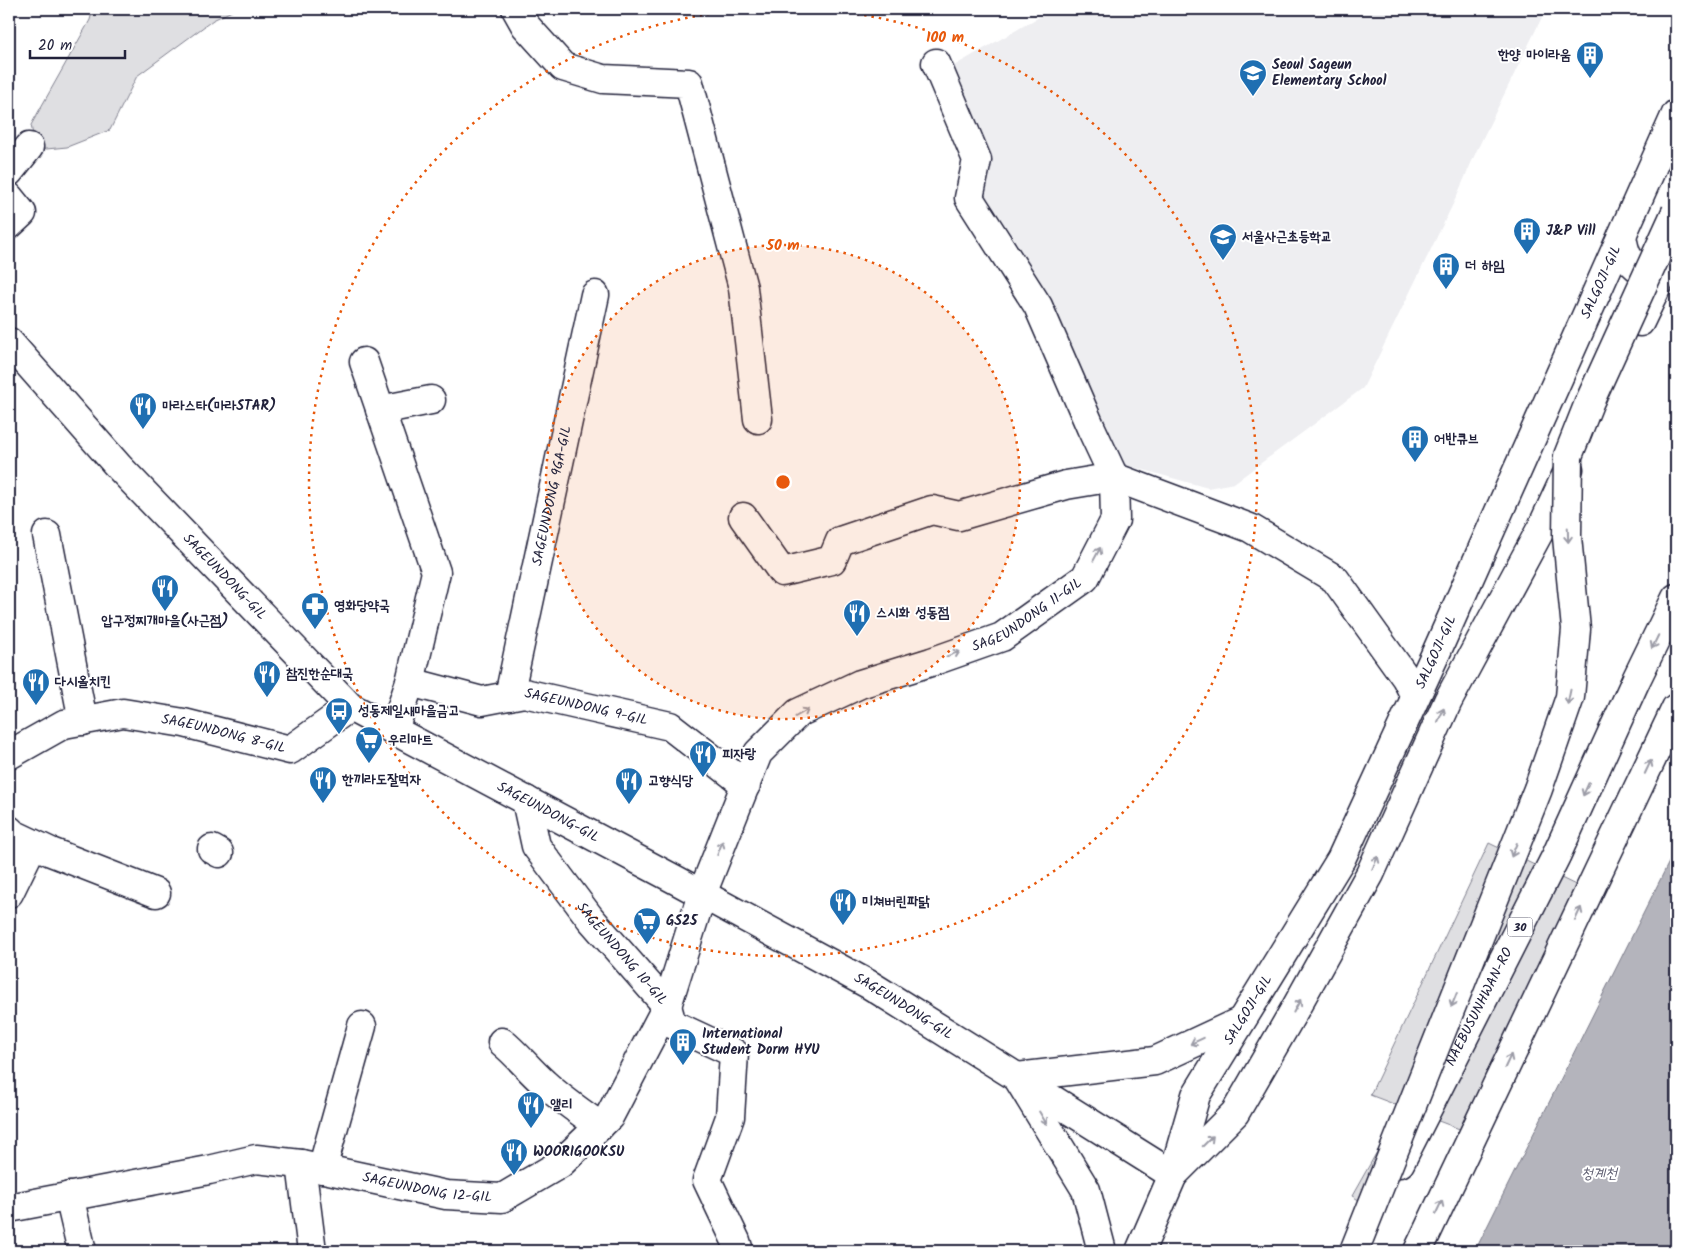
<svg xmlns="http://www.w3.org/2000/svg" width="1685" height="1260" font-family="Kalam,'Poor Story',sans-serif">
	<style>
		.built { fill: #eeeef1 }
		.green { fill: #dfdfe2; stroke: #80808e }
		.water { fill: #b4b4bc; stroke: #7a7a88 }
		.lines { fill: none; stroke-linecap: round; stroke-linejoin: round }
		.minor-casing { stroke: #22223b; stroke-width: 31 }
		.tertiary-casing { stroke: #22223b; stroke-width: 31 }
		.secondary-casing { stroke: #22223b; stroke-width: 31 }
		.trunk-casing { stroke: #22223b; stroke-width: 31 }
		.minor { stroke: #fff; stroke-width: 28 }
		.tertiary { stroke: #fff; stroke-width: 28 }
		.secondary { stroke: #fff; stroke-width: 28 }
		.trunk { stroke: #fff; stroke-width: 28 }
		.trunk-bridge-casing { stroke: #22223b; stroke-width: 31; stroke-linecap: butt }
		.trunk-bridge { stroke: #fff; stroke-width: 28 }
		.oneway { stroke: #9c9ca7 }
		.ring { fill: none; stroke: #e8590c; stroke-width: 2.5; stroke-dasharray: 2.5 5 }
		.labels { text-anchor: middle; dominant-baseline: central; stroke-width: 4; stroke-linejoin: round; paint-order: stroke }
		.shield { fill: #fff; stroke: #646476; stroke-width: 1 }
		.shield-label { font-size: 12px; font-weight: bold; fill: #22223b }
		.poi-label { font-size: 14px; font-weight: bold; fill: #22223b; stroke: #fff; text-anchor: start }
		.street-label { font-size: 14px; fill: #22223b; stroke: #fff }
		.water-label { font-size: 15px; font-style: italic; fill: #5c5c6f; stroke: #fff }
		.centre { fill: #e8590c; stroke: #fff; stroke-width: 2.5 }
		.ring-label { font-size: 15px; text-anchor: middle; font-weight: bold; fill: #e8590c; stroke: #fff; stroke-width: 4; stroke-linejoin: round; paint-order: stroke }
	</style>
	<rect width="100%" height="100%" fill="#fff"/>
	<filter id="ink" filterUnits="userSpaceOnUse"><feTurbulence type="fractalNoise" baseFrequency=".02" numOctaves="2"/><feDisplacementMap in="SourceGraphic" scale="10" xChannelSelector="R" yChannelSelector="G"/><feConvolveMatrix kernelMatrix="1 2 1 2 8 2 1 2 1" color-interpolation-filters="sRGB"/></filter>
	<g filter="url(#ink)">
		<!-- built -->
		<path class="built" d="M1053,9H1546L1476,152L1454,202L1363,388L1234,483L1208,488L1119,463L979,193L952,67Z"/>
		<!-- green -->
		<path class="green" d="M93,9H236L213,20L137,76L110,130L67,147L36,150L31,125L90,20Z
			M1489,843L1588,891L1470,1133L1370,1095Z
			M1378,1150L1399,1162L1372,1208L1352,1196Z"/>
		<!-- water -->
		<path class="water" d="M1676,848V1240L1671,1251H1475Z"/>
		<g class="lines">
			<!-- minor casing -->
			<g class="minor-casing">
				<g id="minor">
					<path d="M516,9L525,25L563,67L603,79L689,83L743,288L758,419"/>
					<path d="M9,172L29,147"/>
					<path d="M9,197L22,213L9,225"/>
					<path d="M364,362L436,572L410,682L394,730"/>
					<path d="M380,410L431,400"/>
					<path d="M1114,477L1250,528L1335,579L1406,678L1415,696"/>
					<path d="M743,517L782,572L832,560L840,541L932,510L959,516L1066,485L1114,477"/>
					<path d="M47,535L83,721"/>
					<path id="s1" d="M410,682L482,701L524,693L670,726L746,785"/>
					<path id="s2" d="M509,696L595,295"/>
					<path id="s3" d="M9,755L64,724L123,713L184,723L290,750L350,707"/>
					<path id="s4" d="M526,800L536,846L590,918L667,1006L672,1024L734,1053L730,1117L707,1180L736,1241L739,1251"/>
					<path d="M9,830L13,834L51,852L156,893"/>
					<path d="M212,849L219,853"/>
					<path d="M9,893L33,844"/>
					<path d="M502,1042C517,1054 529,1070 544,1083C561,1099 580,1112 600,1126"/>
					<path d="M301,1164L312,1251"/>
					<path d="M322,1169L362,1026"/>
					<path d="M69,1196L82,1251"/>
					<path id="s5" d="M9,1208L209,1170L256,1159L301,1164L446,1195L502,1198L560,1164L609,1117L667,1006L702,894L758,753L798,713L860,684L931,662L1002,637L1085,578L1115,520L1114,477L1091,428L1038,306L969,198L977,160L936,63"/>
				</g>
			</g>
			<!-- tertiary casing -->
			<g class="tertiary-casing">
				<g id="tertiary">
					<path id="s6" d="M9,342L119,467L350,707L676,880L870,985L1173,1175"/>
					<path d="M1102,1251L1086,1190L1017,1077L1155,1061L1241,1021"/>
				</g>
			</g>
			<!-- secondary casing -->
			<g class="secondary-casing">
				<g id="secondary">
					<path d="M1622,236C1625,254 1627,260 1642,271L1658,268L1669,259"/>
					<path d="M1640,322L1676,247"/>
					<path d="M1174,1174L1235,1113L1295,1009L1370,874L1448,701L1543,525L1569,469"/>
					<path id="s7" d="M1140,1251L1173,1175L1196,1095L1341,859L1436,653L1676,114"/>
				</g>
			</g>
			<!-- trunk casing -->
			<g class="trunk-casing">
				<g id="trunk">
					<path id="s8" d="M1400,1163L1556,856L1636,680L1676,598"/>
					<path d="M1418,1251L1676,708"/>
				</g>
			</g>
			<!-- minor -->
			<use href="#minor" class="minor"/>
			<!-- tertiary -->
			<use href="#tertiary" class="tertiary"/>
			<!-- secondary -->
			<use href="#secondary" class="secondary"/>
			<!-- trunk -->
			<use href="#trunk" class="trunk"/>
			<!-- trunk-bridge casing -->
			<g class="trunk-bridge-casing">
				<path id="trunk-bridge" d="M1354,1251L1538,789L1570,697L1576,629L1567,537L1568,456L1589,403L1676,212"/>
			</g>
			<!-- trunk-bridge -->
			<use href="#trunk-bridge" class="trunk-bridge"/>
		</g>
		<!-- one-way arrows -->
		<defs><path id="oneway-shaft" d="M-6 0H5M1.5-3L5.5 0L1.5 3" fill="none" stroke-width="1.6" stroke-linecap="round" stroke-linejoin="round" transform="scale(1.25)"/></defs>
		<g class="oneway">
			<use href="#oneway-shaft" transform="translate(1568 535) rotate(88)"/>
			<use href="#oneway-shaft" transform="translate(1097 554) rotate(-62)"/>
			<use href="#oneway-shaft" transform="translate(1655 642) rotate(116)"/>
			<use href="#oneway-shaft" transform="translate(953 654) rotate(-20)"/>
			<use href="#oneway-shaft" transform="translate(1569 697) rotate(102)"/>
			<use href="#oneway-shaft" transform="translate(802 713) rotate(-30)"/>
			<use href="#oneway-shaft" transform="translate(1441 715) rotate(-66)"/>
			<use href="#oneway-shaft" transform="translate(1648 767) rotate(-65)"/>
			<use href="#oneway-shaft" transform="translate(1586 789) rotate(114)"/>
			<use href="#oneway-shaft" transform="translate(720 848) rotate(-69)"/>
			<use href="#oneway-shaft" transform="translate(1514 850) rotate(112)"/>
			<use href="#oneway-shaft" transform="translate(1375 863) rotate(-66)"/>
			<use href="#oneway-shaft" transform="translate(1578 914) rotate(-65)"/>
			<use href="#oneway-shaft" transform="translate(1454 1000) rotate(112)"/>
			<use href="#oneway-shaft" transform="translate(1297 1006) rotate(-61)"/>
			<use href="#oneway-shaft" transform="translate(1197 1041) rotate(155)"/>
			<use href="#oneway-shaft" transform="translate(1508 1061) rotate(-65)"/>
			<use href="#oneway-shaft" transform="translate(1043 1118) rotate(59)"/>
			<use href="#oneway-shaft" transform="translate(1208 1141) rotate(-45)"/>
			<use href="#oneway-shaft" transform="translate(1439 1207) rotate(-65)"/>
		</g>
	</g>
	<!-- distance rings -->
	<circle cx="783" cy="482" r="237" fill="#e8590c" fill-opacity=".12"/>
	<g class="ring">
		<circle cx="783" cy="482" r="237"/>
		<path d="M812 9A474 474 0 1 1 754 9"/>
	</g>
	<!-- icons -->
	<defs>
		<g id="building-pin" transform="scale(1.4375)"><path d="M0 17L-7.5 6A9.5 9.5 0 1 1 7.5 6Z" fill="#1f6fb2" stroke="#fff"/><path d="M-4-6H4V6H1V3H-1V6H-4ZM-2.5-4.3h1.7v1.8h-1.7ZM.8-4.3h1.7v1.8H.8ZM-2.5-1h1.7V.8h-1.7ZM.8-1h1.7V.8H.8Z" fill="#fff"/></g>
		<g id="school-pin" transform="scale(1.4375)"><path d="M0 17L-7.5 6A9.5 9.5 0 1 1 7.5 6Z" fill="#1f6fb2" stroke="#fff"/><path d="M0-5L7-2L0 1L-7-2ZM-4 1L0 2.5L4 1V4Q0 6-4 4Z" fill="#fff"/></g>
		<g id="restaurant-pin" transform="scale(1.4375)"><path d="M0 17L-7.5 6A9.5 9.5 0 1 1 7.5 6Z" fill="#1f6fb2" stroke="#fff"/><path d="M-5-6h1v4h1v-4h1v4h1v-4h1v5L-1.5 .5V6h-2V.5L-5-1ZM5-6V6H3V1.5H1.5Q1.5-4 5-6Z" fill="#fff"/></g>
		<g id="pharmacy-pin" transform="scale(1.4375)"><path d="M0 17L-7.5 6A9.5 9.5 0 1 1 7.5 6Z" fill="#1f6fb2" stroke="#fff"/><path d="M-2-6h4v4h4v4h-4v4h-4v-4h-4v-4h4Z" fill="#fff"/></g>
		<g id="bus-pin" transform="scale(1.4375)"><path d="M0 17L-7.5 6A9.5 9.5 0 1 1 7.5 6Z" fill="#1f6fb2" stroke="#fff"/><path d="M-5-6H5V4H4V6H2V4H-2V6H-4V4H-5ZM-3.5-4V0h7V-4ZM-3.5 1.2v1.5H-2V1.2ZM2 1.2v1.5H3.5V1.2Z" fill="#fff"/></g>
		<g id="supermarket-pin" transform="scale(1.4375)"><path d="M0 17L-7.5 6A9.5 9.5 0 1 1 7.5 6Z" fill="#1f6fb2" stroke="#fff"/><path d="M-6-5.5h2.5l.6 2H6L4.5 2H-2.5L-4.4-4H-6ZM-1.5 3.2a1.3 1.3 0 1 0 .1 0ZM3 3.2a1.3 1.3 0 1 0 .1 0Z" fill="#fff"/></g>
	</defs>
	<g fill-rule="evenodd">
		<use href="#building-pin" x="1590" y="55"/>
		<use href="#school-pin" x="1253" y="73"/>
		<use href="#building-pin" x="1527" y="231"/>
		<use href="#school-pin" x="1223" y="237"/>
		<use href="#building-pin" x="1446" y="266"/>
		<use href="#restaurant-pin" x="143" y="406"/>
		<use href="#building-pin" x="1415" y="439"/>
		<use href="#restaurant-pin" x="165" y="588"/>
		<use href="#pharmacy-pin" x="315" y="606"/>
		<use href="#restaurant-pin" x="857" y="613"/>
		<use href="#restaurant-pin" x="267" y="674"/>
		<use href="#restaurant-pin" x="36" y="682"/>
		<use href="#bus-pin" x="339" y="711"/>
		<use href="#supermarket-pin" x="369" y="740"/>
		<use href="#restaurant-pin" x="703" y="754"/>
		<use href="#restaurant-pin" x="323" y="780"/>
		<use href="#restaurant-pin" x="629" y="781"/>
		<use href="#restaurant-pin" x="843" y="902"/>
		<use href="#supermarket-pin" x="647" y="921"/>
		<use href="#building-pin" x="683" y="1042"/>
		<use href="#restaurant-pin" x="531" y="1105"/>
		<use href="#restaurant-pin" x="514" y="1152"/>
	</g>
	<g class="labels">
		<!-- shield labels -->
		<rect class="shield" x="1507.5" y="917.5" width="25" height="19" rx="4"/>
		<g class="shield-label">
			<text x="1520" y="927">30</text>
		</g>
		<!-- poi labels -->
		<g class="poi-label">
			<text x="1571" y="55" text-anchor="end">한양 마이라움</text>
			<text x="1272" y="65">Seoul Sageun<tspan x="1272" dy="16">Elementary School</tspan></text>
			<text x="1546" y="231">J&amp;P Vill</text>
			<text x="1242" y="237">서울사근초등학교</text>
			<text x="1465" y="266">더 하임</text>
			<text x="162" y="406">마라스타(마라STAR)</text>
			<text x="1434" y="439">어반큐브</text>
			<text x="334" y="606">영화당약국</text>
			<text x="876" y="613">스시화 성동점</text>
			<text x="165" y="621" text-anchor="middle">압구정찌개마을(사근점)</text>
			<text x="286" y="674">참진한순대국</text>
			<text x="55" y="682">다시올치킨</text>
			<text x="358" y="711">성동제일새마을금고</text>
			<text x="388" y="740">우리마트</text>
			<text x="722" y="754">피자랑</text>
			<text x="342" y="780">한끼라도잘먹자</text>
			<text x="648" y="781">고향식당</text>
			<text x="862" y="902">미쳐버린파닭</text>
			<text x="666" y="921">GS25</text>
			<text x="702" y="1034">International<tspan x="702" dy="16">Student Dorm HYU</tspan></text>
			<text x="550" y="1105">앨리</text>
			<text x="533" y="1152">WOORIGOOKSU</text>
		</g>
		<!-- street labels -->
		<g class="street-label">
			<text stroke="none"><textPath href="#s7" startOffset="1076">SALGOJI-GIL</textPath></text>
			<text stroke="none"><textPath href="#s2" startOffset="205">SAGEUNDONG 9GA-GIL</textPath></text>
			<text stroke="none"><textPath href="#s6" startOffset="319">SAGEUNDONG-GIL</textPath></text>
			<text stroke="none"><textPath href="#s5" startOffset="1338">SAGEUNDONG 11-GIL</textPath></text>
			<text stroke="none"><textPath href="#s7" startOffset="671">SALGOJI-GIL</textPath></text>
			<text stroke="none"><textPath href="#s1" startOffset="181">SAGEUNDONG 9-GIL</textPath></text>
			<text stroke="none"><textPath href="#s3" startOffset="226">SAGEUNDONG 8-GIL</textPath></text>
			<text stroke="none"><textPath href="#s6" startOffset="724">SAGEUNDONG-GIL</textPath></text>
			<text stroke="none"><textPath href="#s4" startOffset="185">SAGEUNDONG 10-GIL</textPath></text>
			<text stroke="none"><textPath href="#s6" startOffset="1129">SAGEUNDONG-GIL</textPath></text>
			<text stroke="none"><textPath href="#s8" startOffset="175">NAEBUSUNHWAN-RO</textPath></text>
			<text stroke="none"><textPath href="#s7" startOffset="266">SALGOJI-GIL</textPath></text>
			<text stroke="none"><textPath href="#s5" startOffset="426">SAGEUNDONG 12-GIL</textPath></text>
		</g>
		<!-- water labels -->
		<g class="water-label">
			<text x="1599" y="1174">청계천</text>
		</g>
	</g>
	<circle cx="783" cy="482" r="8" class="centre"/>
	<g class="ring-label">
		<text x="945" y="42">100 m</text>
		<text x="783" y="250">50 m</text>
	</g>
	<!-- margin -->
	<rect width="1685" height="1260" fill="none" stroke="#fff" stroke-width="30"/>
	<rect x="15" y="15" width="1655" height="1230" fill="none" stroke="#22223b" stroke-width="2" filter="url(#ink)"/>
	<!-- scale -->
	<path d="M30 50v8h95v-8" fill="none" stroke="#22223b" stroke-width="2.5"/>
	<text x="38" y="50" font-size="15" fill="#22223b" stroke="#ffffff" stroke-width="4" paint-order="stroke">20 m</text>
</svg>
